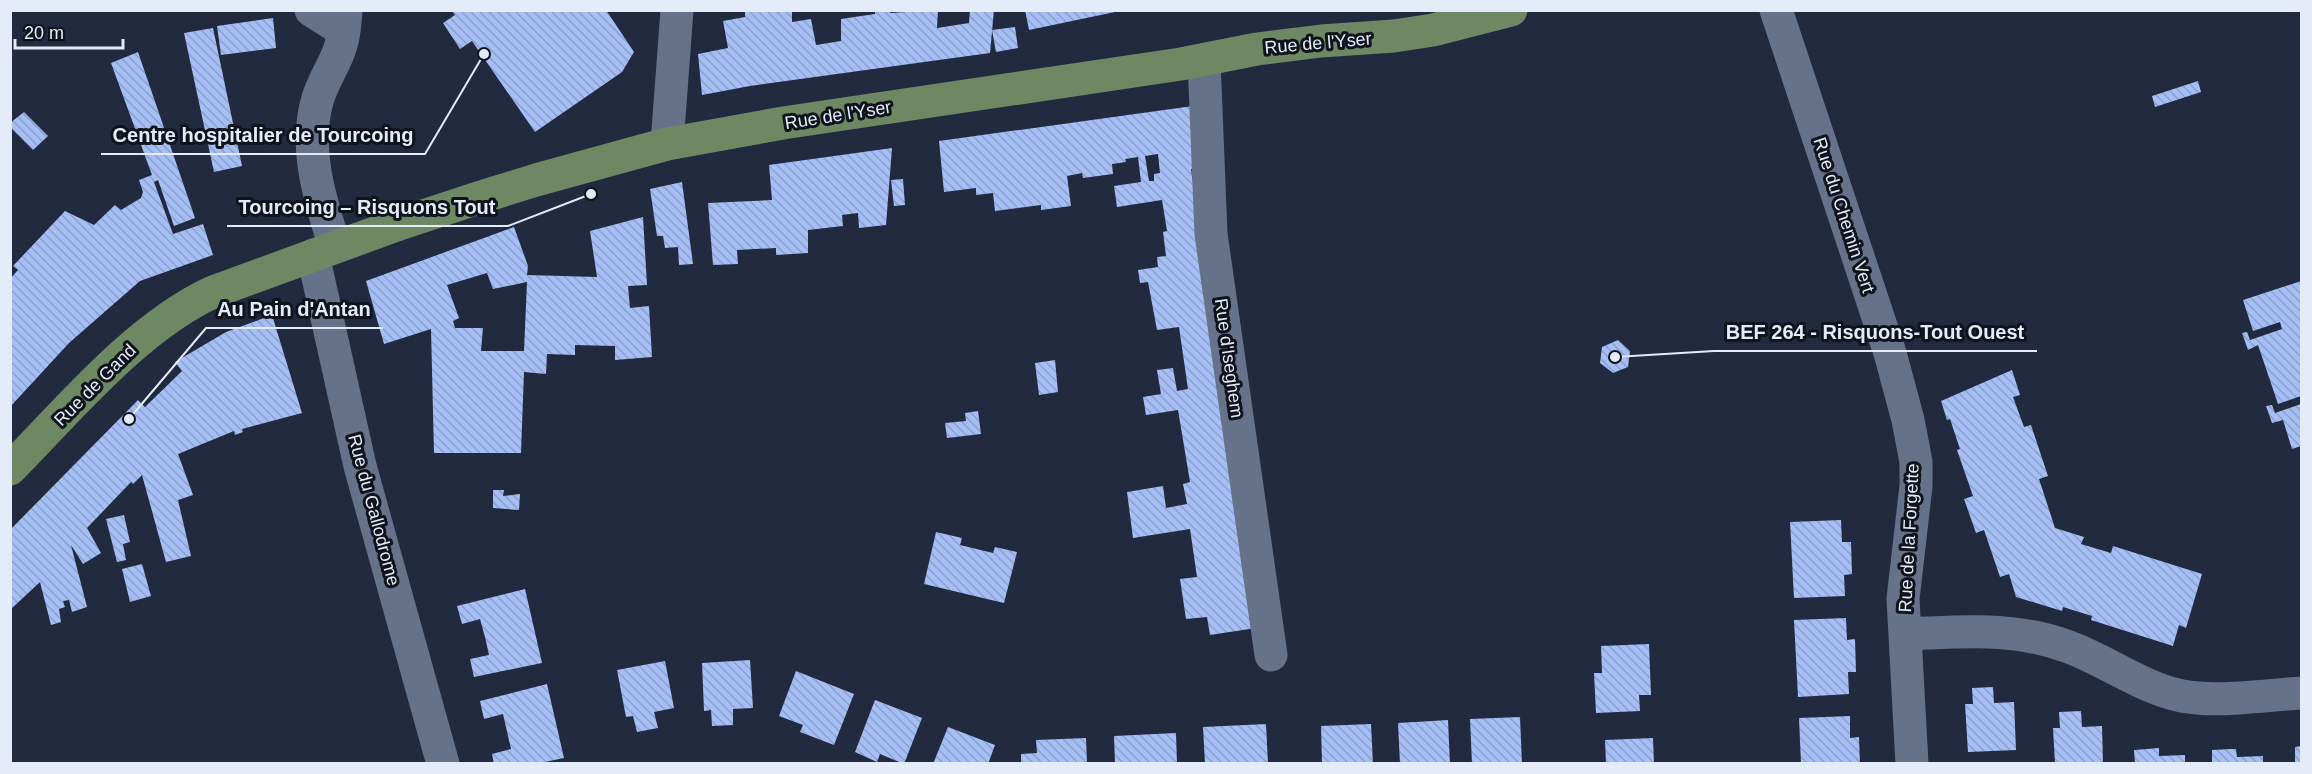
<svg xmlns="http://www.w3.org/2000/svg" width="2312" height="774" font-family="Arial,sans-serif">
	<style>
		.building { fill: url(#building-back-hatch); fill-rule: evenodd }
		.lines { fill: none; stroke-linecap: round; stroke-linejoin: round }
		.minor { stroke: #66728a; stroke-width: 33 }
		.major { stroke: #6e8863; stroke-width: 33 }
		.labels { text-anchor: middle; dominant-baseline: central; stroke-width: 6; stroke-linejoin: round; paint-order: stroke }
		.street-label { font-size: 18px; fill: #e4ebf9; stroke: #0f131c }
		.leader { fill: none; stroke: #e4ebf9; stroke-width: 2 }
		.callout-dot { fill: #e4ebf9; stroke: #0f131c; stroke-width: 2 }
		.callout-label { font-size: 20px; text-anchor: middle; font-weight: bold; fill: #e4ebf9; stroke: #0f131c; stroke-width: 6; stroke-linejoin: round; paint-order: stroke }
	</style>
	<defs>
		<pattern id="building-back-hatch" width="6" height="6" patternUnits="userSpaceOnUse" patternTransform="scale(1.5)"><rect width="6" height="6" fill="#a5bef6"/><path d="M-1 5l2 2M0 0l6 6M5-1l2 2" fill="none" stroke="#8da0cb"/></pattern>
	</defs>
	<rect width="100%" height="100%" fill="#212a3f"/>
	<!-- building -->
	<path class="building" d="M451,10H606L634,52L622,72L535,132L472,41L460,49L443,23L455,15Z
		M745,10H792V22L811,19L816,45L841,41V19L875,14V10H891L890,13L938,10L937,28L969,23L970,10H994L990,53L750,86L702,95L698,54L728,48L723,21L745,17Z
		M1025,10H1115V12L1029,30Z
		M273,18L276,48L221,55L217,26Z
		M1015,27L1018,48L996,52L992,30Z
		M213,28L242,166L214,172L184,33Z
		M138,52L195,218L174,226L158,180L154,182L173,234L203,224L213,255L140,281L69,343L10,407V279L18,270L13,266L65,211L94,225L115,205L121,210L141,198L143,192L139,180L152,175L111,63Z
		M2198,81L2201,92L2155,107L2152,96Z
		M1193,106L1194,169H1191L1256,628L1210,635L1207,617L1186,619L1180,579L1197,577L1190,529L1133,538L1127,492L1163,486L1166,508L1187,504L1183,484L1190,482L1178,410L1146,415L1143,397L1161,394L1157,370L1173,368L1177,391L1188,389L1179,327L1157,330L1148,282L1140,283L1138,270L1158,267L1157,257L1166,256L1163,232L1167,231L1162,200L1117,207L1114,186L1141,182L1138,157L1125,159L1126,162L1112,164L1113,174L1083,178L1082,173L1067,176L1071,206L1041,210V205L995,211L993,193L976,195V188L944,192L939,141ZM1158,154L1160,173L1154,174V181H1149L1145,156Z
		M24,112L48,136L33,150L10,127V123Z
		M892,148L886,225L859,228L858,213L842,215L843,226L808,230V253L776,255V248L737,250L738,264L713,265L708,203L772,200L769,165Z
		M903,179L905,205L894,206L891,180Z
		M682,182L693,264L679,265L678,247L665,248L663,236H657L650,189Z
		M643,217L647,285L628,286L630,308L649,306L652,357L615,360V346L575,345V355L547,354L546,374L524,372L521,453H434L431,329L384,344L366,281L514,227L528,266L527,275L597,277L590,231ZM487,273L493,289L527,282L524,351H481L483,328H455L453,321L459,318L447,285Z
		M2301,281V396L2278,404L2258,345L2248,350L2242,333L2247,332L2250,340L2282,329L2280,322L2253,331L2243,300Z
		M272,315L302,413L242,429L243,432L235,435L234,431L178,454L193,495L178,500L191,556L166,562L142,475L133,484L131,482L87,528L101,553L83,564L71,545L87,607L72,612L69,600L63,601L65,607L59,609L61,622L51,625L40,582L10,610V530L138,400L145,407L182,371L175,362L226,332Z
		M1618,340L1630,351L1628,367L1613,373L1600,363L1602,347Z
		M1055,360L1058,392L1039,395L1035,363Z
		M2012,370L2020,395L2013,397L2024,427L2031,425L2048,476L2039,479L2055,528L2084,537L2081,544L2111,553L2113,546L2202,574L2186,628L2179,625L2173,646L2091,620L2092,616L2063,607L2062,611L2016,597L2009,574L2000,577L1984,530L1976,533L1964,499L1973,496L1957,450L1960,449L1950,419L1947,420L1941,401Z
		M2301,404V446L2292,449L2283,420L2272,423L2266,406L2272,405L2275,413Z
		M978,411L981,434L947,438L945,423L966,421L965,413Z
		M493,490H504L503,496L520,494L519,510L493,508Z
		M124,515L130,542L123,544L126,560L117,562L106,519Z
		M1841,520L1842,542H1851L1852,574L1844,575L1845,596L1794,598L1790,522Z
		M936,532L962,538L960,545L993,553L995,547L1017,552L1004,603L924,584Z
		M142,564L151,596L130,602L122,569Z
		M525,589L542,663L474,677L470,659L489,655L485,637L480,619L462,624L457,606Z
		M1846,618L1847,640L1855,639L1856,672H1848L1849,694L1798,697L1794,620Z
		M1649,644L1651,695H1639L1640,711L1596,713L1594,673H1602L1601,646Z
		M750,660L753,708L733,709V725L712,726L711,710L704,711L702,663Z
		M665,661L674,708L654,712L658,728L637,732L633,716L626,717L617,670Z
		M796,671L854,694L834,745L800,732L803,725L779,716Z
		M547,684L564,758L535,764H494L492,754L511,749L503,714L484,719L480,701Z
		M1993,687L1994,703L2014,702L2016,750L1968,752L1965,704H1973L1972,688Z
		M875,700L922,718L904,764L880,754L877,762L855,752Z
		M2081,711L2082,727L2102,726L2103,764H2055L2053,728H2060L2059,712Z
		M1850,716V738L1859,737L1860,764H1801L1799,718Z
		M1520,717L1522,764H1472L1470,719Z
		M1448,720L1450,764H1400L1398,723Z
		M1266,724L1268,764H1205L1203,727Z
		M1371,724L1373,764H1322L1321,726Z
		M948,727L995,745L988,764H933Z
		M1176,733L1177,764H1115L1114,736Z
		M1086,738L1087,764H1021V754L1037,753L1036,740Z
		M1653,738L1654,764H1606L1605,740Z
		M2301,746V764H2295V747Z
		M2159,748V756L2185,755V764H2135L2134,750Z
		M2230,749H2236L2237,757L2263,756V764H2212V750Z"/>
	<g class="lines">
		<!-- minor -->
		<path class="minor" d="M311,10L344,31
			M1776,10L1890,353L1908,420L1916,462V486L1903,599L1912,764
			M1204,60L1211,234L1271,655
			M667,144L677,10
			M335,247C320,200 303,147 318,98C323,82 333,67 339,51C344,38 345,24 346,10
			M313,255L360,466L443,764
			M1905,634C1963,632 2013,626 2069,647C2107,661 2142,688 2182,696C2217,703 2266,695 2302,693"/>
		<!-- major -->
		<path class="major" d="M10,469C69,409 137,327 213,292L402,223L475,199L536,180L667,144L783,123L1181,64L1257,49L1321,41L1394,36L1433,30L1511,10"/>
	</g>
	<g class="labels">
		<!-- street labels -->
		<g class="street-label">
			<text transform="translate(1318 43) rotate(-5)">Rue de l'Yser</text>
			<text transform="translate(838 115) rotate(-9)">Rue de l'Yser</text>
			<text transform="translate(1844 215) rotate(72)">Rue du Chemin Vert</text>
			<text transform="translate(1229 358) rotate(82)">Rue d'Iseghem</text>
			<text transform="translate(95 385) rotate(-45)">Rue de Gand</text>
			<text transform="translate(374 510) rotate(75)">Rue du Gallodrome</text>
			<text transform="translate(1909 538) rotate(-87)">Rue de la Forgette</text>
		</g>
	</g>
	<!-- callouts -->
	<path class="leader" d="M484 54L425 154H101M591 194L508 226H227M129 419L206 328H383M1615 357L1714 351H2037"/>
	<g class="callout-dot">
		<circle cx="484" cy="54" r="6"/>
		<circle cx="591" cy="194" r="6"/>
		<circle cx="129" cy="419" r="6"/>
		<circle cx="1615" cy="357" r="6"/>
	</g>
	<g class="callout-label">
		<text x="263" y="142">Centre hospitalier de Tourcoing</text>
		<text x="367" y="214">Tourcoing – Risquons Tout</text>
		<text x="294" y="316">Au Pain d'Antan</text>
		<text x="1875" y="339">BEF 264 - Risquons-Tout Ouest</text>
	</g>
	<!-- border -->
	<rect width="2312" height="774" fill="none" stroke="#e4ebf9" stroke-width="24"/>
	<!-- scale -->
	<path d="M15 39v9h108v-9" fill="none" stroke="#e4ebf9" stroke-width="3"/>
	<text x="24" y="39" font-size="18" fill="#e4ebf9" stroke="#0f131c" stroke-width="4.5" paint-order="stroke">20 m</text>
</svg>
